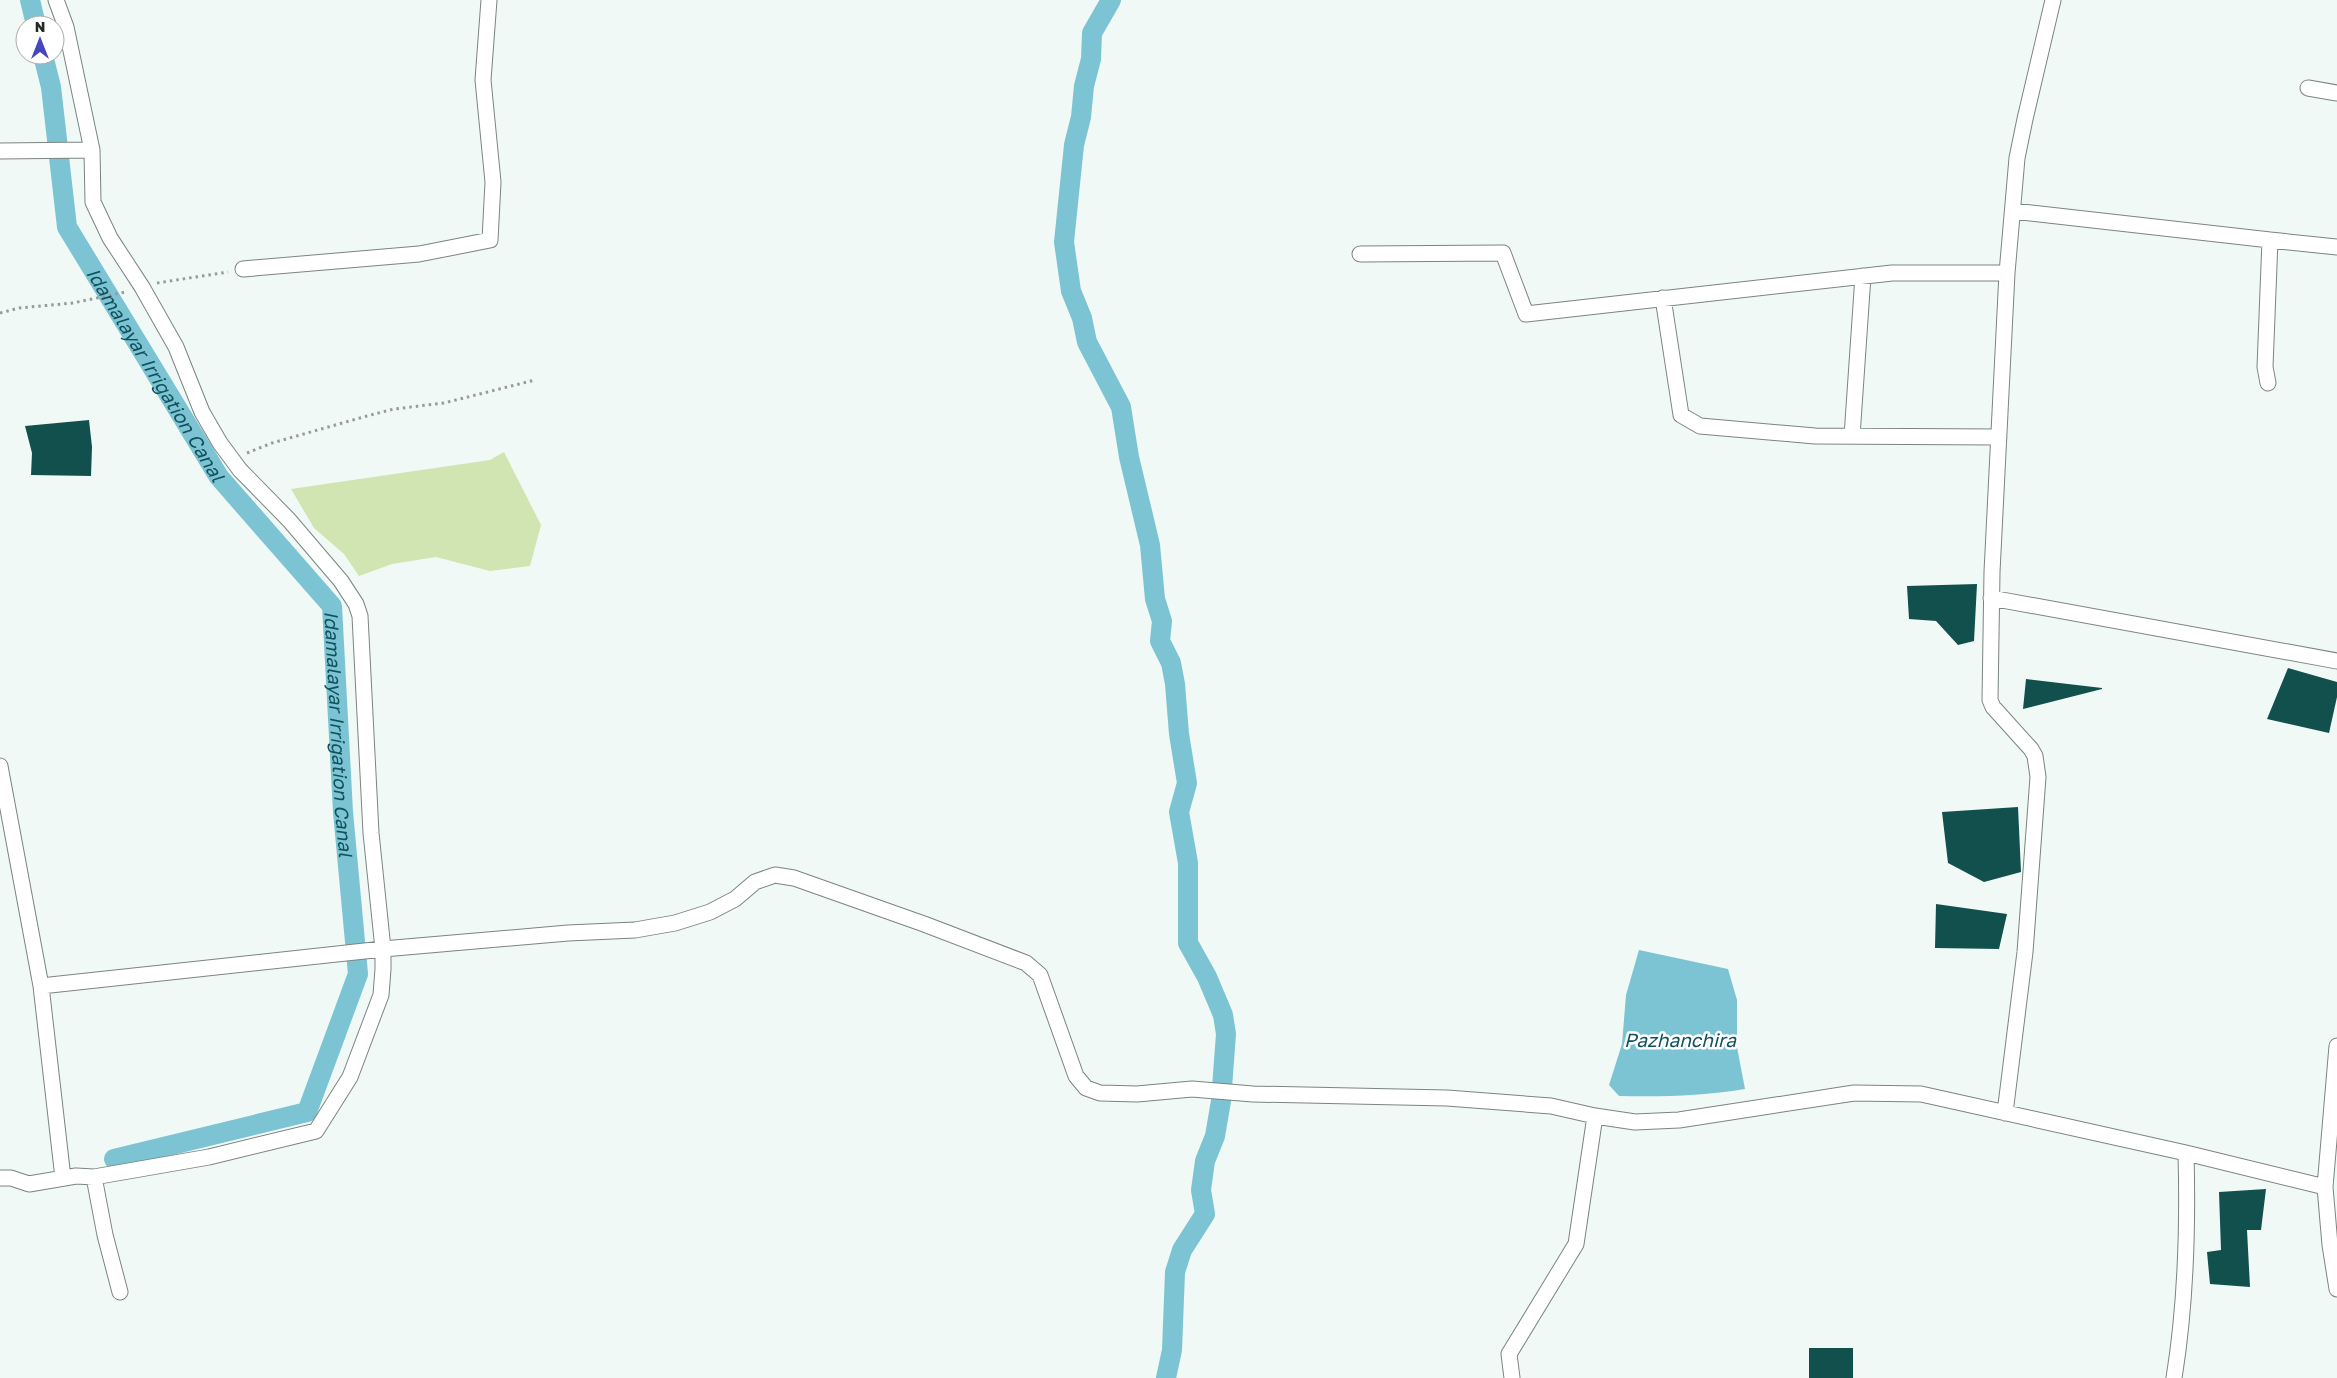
<svg xmlns="http://www.w3.org/2000/svg" width="2337" height="1378" font-family="'Golos Text',sans-serif">
	<style>
		.green { fill: #d0e5b1 }
		.water { fill: #7cc4d4 }
		.lines { fill: none; stroke-linecap: round; stroke-linejoin: round }
		.canal { stroke: #7cc4d4; stroke-width: 20 }
		.building { fill: #11504d }
		.street-casing { stroke: #7c8481; stroke-width: 17 }
		.path { stroke: #959c99; stroke-width: 3; stroke-dasharray: 2.5 4; stroke-linecap: butt }
		.street { stroke: #fff; stroke-width: 15 }
		.labels { text-anchor: middle; dominant-baseline: central; stroke-width: 5; stroke-linejoin: round; paint-order: stroke }
		.water-label { font-size: 19px; font-style: italic; fill: #11515c; stroke: #fff }
	</style>
	<rect width="100%" height="100%" fill="#f0f9f5"/>
	<!-- green -->
	<path class="green" d="M504,452L541,525L530,566L490,571L436,557L392,564L359,576L344,554L314,528L291,489L490,460Z"/>
	<!-- water -->
	<path class="water" d="M1639,950L1728,969L1737,1000V1047L1745,1089C1702,1096 1662,1097 1619,1096L1609,1085L1622,1044L1626,995Z"/>
	<g class="lines">
		<!-- canal -->
		<g class="canal">
			<path d="M30,0L36,25"/>
			<path d="M1111,0L1092,33L1091,59L1084,86L1081,117L1074,145L1064,242L1071,291L1082,318L1087,342L1121,407L1129,457L1150,545L1155,599L1162,621L1160,641L1171,663L1175,684L1179,734L1187,783L1179,812L1188,863V943L1207,977L1223,1015L1226,1034L1221,1101L1215,1136L1205,1161L1201,1190L1205,1214L1182,1250L1175,1272L1172,1350L1166,1378"/>
			<path id="s1" d="M43,55L51,87L67,227L219,477L332,606L343,812L358,974L307,1112L114,1159"/>
		</g>
	</g>
	<!-- building -->
	<path class="building" d="M89,420L92,447L91,476L31,475L32,453L25,426Z
		M1977,584L1974,641L1958,645L1936,621L1909,619L1907,586Z
		M2288,668L2337,682V697L2329,733L2267,719Z
		M2026,679L2102,688V689L2023,709Z
		M2018,807L2021,872L1984,882L1948,863L1942,812Z
		M1936,904L2007,914L1999,949L1935,948Z
		M2266,1189L2261,1230H2247L2250,1287L2210,1284L2207,1252L2221,1250L2219,1192Z
		M1809,1348H1853V1378H1809Z"/>
	<g class="lines">
		<!-- street casing -->
		<g class="street-casing">
			<path id="street" d="M56,0L66,27L92,150L93,202L110,238L142,287L176,347L202,412L220,443L240,470L289,520L341,581L356,604L360,616L371,833L383,949V969L381,995L350,1077L316,1131L209,1157L94,1177L105,1235L120,1292
				M2308,88L2337,93
				M0,151L92,150
				M2013,211L2270,240
				M1360,254L1503,253L1526,314L1892,273H2007
				M243,269L419,254L490,240L493,182L483,80L489,0
				M1663,298L1681,415L1700,426L1815,436L1999,437
				M2268,383L2265,367L2270,240L2337,247
				M1852,436L1863,276
				M1991,598L2337,661
				M0,766L41,986L383,949L568,933L635,930L675,923L710,912L735,899L755,882L775,875L794,878L924,924L1026,963L1040,975L1076,1076L1086,1088L1100,1093L1137,1094L1192,1089L1253,1094L1447,1098L1551,1106L1595,1116L1635,1122L1679,1120L1854,1093L1921,1094L2186,1153L2325,1187L2330,1245L2337,1289
				M41,986L63,1178
				M2005,1113L2025,952L2038,777L2035,756L2031,749L1993,707L1990,700L1992,572L2007,273L2017,158L2025,119L2053,0
				M0,1178H11L29,1184L76,1176L94,1177
				M2325,1187L2337,1046
				M1512,1378L1509,1354L1576,1244L1595,1116
				M2174,1378C2186,1304 2188,1227 2186,1153"/>
		</g>
		<!-- path -->
		<path class="path" d="M157,283L228,272
			M0,313L19,308L73,303L125,292
			M247,453L272,443L367,416L394,409L444,403L535,380"/>
		<!-- street -->
		<use href="#street" class="street"/>
	</g>
	<g class="labels">
		<!-- water labels -->
		<g class="water-label">
			<text stroke="none"><textPath href="#s1" startOffset="346">Idamalayar Irrigation Canal</textPath></text>
			<text stroke="none"><textPath href="#s1" startOffset="766">Idamalayar Irrigation Canal</textPath></text>
			<text x="1680" y="1039">Pazhanchira</text>
		</g>
	</g>
	<!-- north arrow -->
	<g transform="translate(40 40)"><circle r="24" fill="#ffffff" stroke="#a8a9a9"/>
	<path d="M0-4L9 19L0 12L-9 19Z" fill="#4746bc"/>
	<text y="-8" font-size="14" font-weight="bold" text-anchor="middle" fill="#252927">N</text>
	</g>
</svg>
